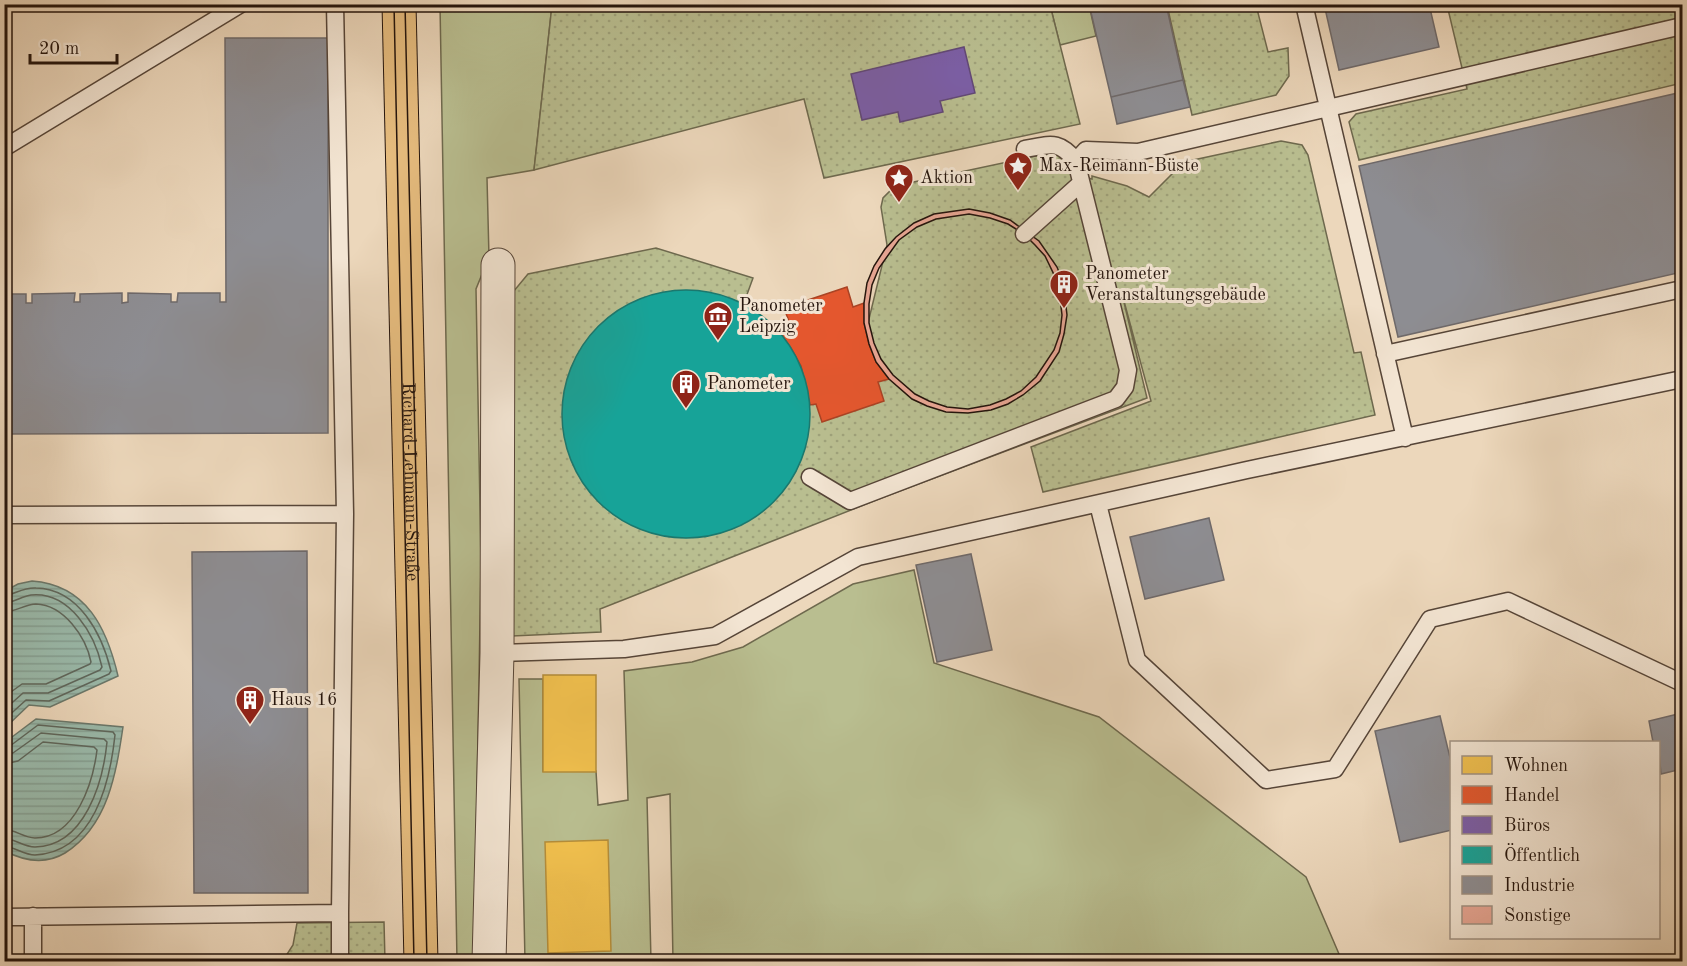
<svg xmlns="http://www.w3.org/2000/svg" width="1687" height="966" font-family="'Old Standard TT',serif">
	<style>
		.green { fill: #b9be90; stroke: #6e694e; stroke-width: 1.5 }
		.park { fill: url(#park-dots); stroke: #6e694e; stroke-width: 1.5 }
		.water { fill: url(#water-rules); stroke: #6b786b; stroke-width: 1.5 }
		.homes { fill: #f2c14e; stroke: #b48d3a; stroke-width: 1.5 }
		.shops { fill: #e4572e; stroke: #aa4324; stroke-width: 1.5 }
		.offices { fill: #7b5ea7; stroke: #614878; stroke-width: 1.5 }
		.public { fill: #17a398; stroke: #1b786e; stroke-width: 1.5 }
		.industry { fill: #8d8d92; stroke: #6e696a; stroke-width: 1.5 }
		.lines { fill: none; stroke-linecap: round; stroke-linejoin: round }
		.shore { stroke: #5f675c; stroke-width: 1.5 }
		.building { fill: #e8a694; stroke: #24140c; stroke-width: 1.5; fill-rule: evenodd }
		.lane-casing { stroke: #564538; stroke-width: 19 }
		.street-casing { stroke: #564538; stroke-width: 35 }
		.primary-casing { stroke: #24140c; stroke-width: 35 }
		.lane { stroke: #f3e5d3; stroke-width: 16 }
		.street { stroke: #f3e5d3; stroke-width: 33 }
		.primary { stroke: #e6bc7e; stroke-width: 33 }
		.tram { stroke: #24140c; stroke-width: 1.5 }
		.labels { text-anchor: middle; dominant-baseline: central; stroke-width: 6; stroke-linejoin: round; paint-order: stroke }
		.poi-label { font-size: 18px; fill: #24140c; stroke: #f3e5d3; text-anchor: start }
		.street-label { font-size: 18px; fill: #24140c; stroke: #f3e5d3 }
	</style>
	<defs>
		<pattern id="park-dots" width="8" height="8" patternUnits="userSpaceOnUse" patternTransform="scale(1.5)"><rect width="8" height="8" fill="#b9be90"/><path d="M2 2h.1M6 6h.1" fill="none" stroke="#9fa27b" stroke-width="1.8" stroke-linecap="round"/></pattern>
		<pattern id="water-rules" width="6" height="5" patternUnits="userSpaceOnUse" patternTransform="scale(1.5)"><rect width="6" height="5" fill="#9abaab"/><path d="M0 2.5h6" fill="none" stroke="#859f92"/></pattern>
	</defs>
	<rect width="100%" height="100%" fill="#ecd7bb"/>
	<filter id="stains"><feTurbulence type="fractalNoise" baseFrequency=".00333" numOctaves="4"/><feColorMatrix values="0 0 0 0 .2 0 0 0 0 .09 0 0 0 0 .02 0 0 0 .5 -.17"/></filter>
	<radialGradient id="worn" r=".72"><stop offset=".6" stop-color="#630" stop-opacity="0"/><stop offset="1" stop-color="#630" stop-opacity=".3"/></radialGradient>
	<!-- green -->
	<path class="green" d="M440,5H552L534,170L487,178L489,257L476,289L481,563L474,962L457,961Z
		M1050,5H1089L1096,36L1060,45Z
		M914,570L934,663L1099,717L1306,877L1342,961H673L670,794L647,798L651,961H525L519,679H543V771H596L598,805L628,800L624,671L692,662L743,647L853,584Z"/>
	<!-- park -->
	<path class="park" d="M552,5H1050L1080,124L824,178L804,99L534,170Z
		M1167,5H1256L1268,52L1288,48L1289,76L1276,95L1192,115Z
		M1447,5H1682V83L1359,160L1349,122L1356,114L1467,89Z
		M1281,141L1302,145L1308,155L1354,353L1361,352L1375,415L1043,492L1031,447L1151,401L1121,290L1147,398L884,497L600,609L601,632L512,636L504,303L528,274L656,248L753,278L741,311L848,405L887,245L881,207L883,198L895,186L1054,152L1079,176L1092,179V176L1127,186L1149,197L1184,162Z
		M384,922L385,961L282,962L293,945L297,923Z"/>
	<!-- water -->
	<path class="water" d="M32,581C87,585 107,629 118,676L50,707L29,705L7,726H5V591L18,584Z
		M36,719L123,727C116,774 108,826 65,853C45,865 24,861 5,851L4,743Z"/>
	<!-- homes -->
	<path class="homes" d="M543,675H596V772H543Z
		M608,840L611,951L548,953L545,842Z"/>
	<!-- shops -->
	<path class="shops" d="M847,287L853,307L864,303V323L869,344L876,362L889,379L878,382L884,401L822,422L816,404L810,405L801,366L791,348L779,331L791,327L784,308Z"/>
	<!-- offices -->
	<path class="offices" d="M964,47L975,93L940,101L943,112L900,122L898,112L862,120L851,74Z"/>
	<!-- public -->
	<path class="public" d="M562 414a124 124 0 1 1 248 0a124 124 0 1 1-248 0Z"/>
	<!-- industry -->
	<path class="industry" d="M1089,4H1166L1183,80L1111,97Z
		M1324,4H1429L1439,47L1339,70Z
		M225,38H328V433L4,434V294H26V303H32V294L75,293L74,302H80V294L122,293V303L128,302V293L171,294V302H177L178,293H220V302H226Z
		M1183,80L1190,107L1117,124L1111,97Z
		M1682,92V272L1398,337L1359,166Z
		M1209,518L1224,580L1145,599L1130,537Z
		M307,551L308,893H194L192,552Z
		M971,554L992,650L937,662L916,565Z
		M1682,713V769L1661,774L1658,742H1653L1649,721Z
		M1440,716L1452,766V830L1400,842L1375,731Z"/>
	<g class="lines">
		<!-- shore -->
		<path class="shore" d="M4,596C15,594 24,587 36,588C79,589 102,634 111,671L109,674L49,701L26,700L4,720
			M4,603C14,603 22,596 31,595C70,591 95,635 102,667L100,670L48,693H23L4,710
			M4,612C16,612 25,604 36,604C64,605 86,637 91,662L90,664L46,684H22L4,697
			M4,748L10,746L38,725L113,732L115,735C110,782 94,852 35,855C24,855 15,847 4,846
			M4,755L13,753L41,733L104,739L107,742C103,782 85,846 35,847C24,847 15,839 4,838
			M4,764L18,761L43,742L94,747L97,750C93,782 76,838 35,838C24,838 16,830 4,829"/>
	</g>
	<!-- building -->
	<path class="building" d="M969,209L990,213L1010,220L1039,241L1057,267L1063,282L1067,315L1064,334L1059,352L1040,381L1023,395L1008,404L991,410L968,413L946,412L927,406L912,399L889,379L876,362L869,344L864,323V303L867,283L874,266L885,249L896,237L914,223L934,214ZM969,214L990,218L1008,224L1024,234L1035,245L1045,256L1058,283L1062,315L1060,333L1054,350L1036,377L1021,391L1006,399L990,405L968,409L947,407L929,401L915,394L893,375L881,359L874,343L869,323V304L872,285L879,268L899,240L917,227L936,219Z"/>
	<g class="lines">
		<!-- lane casing -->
		<g class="lane-casing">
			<path id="lane" d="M335,4L345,514
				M1304,4L1405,438
				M4,148L241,4
				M1025,149C1050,145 1058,139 1076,161L1086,150L1138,152L1682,26
				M1024,234L1081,183
				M1385,354L1682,289
				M810,477L850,501L1116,399L1125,387L1128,370L1076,161
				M1098,504L1137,660L1266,780L1335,769L1430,619L1508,601L1682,683
				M4,515L345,514L340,913L4,917
				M497,653L624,649L715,636L858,557L1247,470L1682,379
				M340,913V962
				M33,916V962"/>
		</g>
		<!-- street casing -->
		<g class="street-casing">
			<path id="street" d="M489,962L497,653L498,265"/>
		</g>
		<!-- primary casing -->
		<g class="primary-casing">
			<g id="primary">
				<path id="s1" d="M399,4L421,962"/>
			</g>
		</g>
		<!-- lane -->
		<use href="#lane" class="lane"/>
		<!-- street -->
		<use href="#street" class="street"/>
		<!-- primary -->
		<use href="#primary" class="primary"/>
		<!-- tram -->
		<path class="tram" d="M394,4L414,962
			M405,4L427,962"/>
	</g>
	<!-- icons -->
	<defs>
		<g id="sight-pin" transform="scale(1.5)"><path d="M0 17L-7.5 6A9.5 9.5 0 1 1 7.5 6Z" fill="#8f2418" stroke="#f3e5d3"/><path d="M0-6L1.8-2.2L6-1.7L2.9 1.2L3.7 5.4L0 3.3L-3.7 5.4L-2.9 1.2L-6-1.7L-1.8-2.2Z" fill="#fff"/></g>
		<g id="building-pin" transform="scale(1.5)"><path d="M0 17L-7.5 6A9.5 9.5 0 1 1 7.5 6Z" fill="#8f2418" stroke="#f3e5d3"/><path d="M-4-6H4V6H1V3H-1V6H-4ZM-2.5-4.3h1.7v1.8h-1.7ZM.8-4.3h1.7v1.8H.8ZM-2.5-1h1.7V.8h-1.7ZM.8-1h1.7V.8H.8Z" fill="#fff"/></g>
		<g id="museum-pin" transform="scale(1.5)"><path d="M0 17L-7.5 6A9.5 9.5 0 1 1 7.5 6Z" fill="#8f2418" stroke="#f3e5d3"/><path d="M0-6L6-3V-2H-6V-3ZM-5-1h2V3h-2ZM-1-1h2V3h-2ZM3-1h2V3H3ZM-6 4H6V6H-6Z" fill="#fff"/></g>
	</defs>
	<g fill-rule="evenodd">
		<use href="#sight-pin" x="1018" y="166"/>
		<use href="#sight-pin" x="899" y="178"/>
		<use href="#building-pin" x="1064" y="284"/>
		<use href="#museum-pin" x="718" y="316"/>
		<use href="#building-pin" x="686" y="384"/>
		<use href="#building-pin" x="250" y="700"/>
	</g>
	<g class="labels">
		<!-- poi labels -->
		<g class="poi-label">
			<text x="1039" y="166">Max-Reimann-Büste</text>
			<text x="920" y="178">Aktion</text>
			<text x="1085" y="274">Panometer<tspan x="1085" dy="21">Veranstaltungsgebäude</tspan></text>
			<text x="739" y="306">Panometer<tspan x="739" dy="21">Leipzig</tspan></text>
			<text x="707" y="384">Panometer</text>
			<text x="271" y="700">Haus 16</text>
		</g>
		<!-- street labels -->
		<g class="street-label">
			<text stroke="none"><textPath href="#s1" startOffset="478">Richard-Lehmann-Straße</textPath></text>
		</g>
	</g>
	<!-- margin -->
	<rect width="1687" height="966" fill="none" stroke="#ecd7bb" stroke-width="24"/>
	<rect x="6" y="6" width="1675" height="954" fill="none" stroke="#24140c" stroke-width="3"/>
	<rect x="12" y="12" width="1663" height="942" fill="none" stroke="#24140c" stroke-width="1.5"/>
	<!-- legend -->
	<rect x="1450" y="741" width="210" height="198" fill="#f3e5d3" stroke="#a09183" stroke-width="1.5"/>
	<rect x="1462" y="756" width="30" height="18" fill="#f2c14e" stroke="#a09183" stroke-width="1.5"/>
	<text x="1504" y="771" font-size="18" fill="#24140c">Wohnen</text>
	<rect x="1462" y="786" width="30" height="18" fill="#e4572e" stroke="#a09183" stroke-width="1.5"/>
	<text x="1504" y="801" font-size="18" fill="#24140c">Handel</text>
	<rect x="1462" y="816" width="30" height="18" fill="#7b5ea7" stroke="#a09183" stroke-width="1.5"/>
	<text x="1504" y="831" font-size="18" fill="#24140c">Büros</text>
	<rect x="1462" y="846" width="30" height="18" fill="#17a398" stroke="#a09183" stroke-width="1.5"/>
	<text x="1504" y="861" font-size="18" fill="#24140c">Öffentlich</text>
	<rect x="1462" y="876" width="30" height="18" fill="#8d8d92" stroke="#a09183" stroke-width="1.5"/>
	<text x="1504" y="891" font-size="18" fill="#24140c">Industrie</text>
	<rect x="1462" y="906" width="30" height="18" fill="#e8a694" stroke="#a09183" stroke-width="1.5"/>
	<text x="1504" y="921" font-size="18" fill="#24140c">Sonstige</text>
	<!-- scale -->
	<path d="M30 54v9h87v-9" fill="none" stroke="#24140c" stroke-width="3"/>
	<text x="39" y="54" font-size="18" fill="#24140c" stroke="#f3e5d3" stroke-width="4.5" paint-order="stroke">20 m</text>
	<rect width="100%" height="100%" filter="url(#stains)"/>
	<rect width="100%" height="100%" fill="url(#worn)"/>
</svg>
